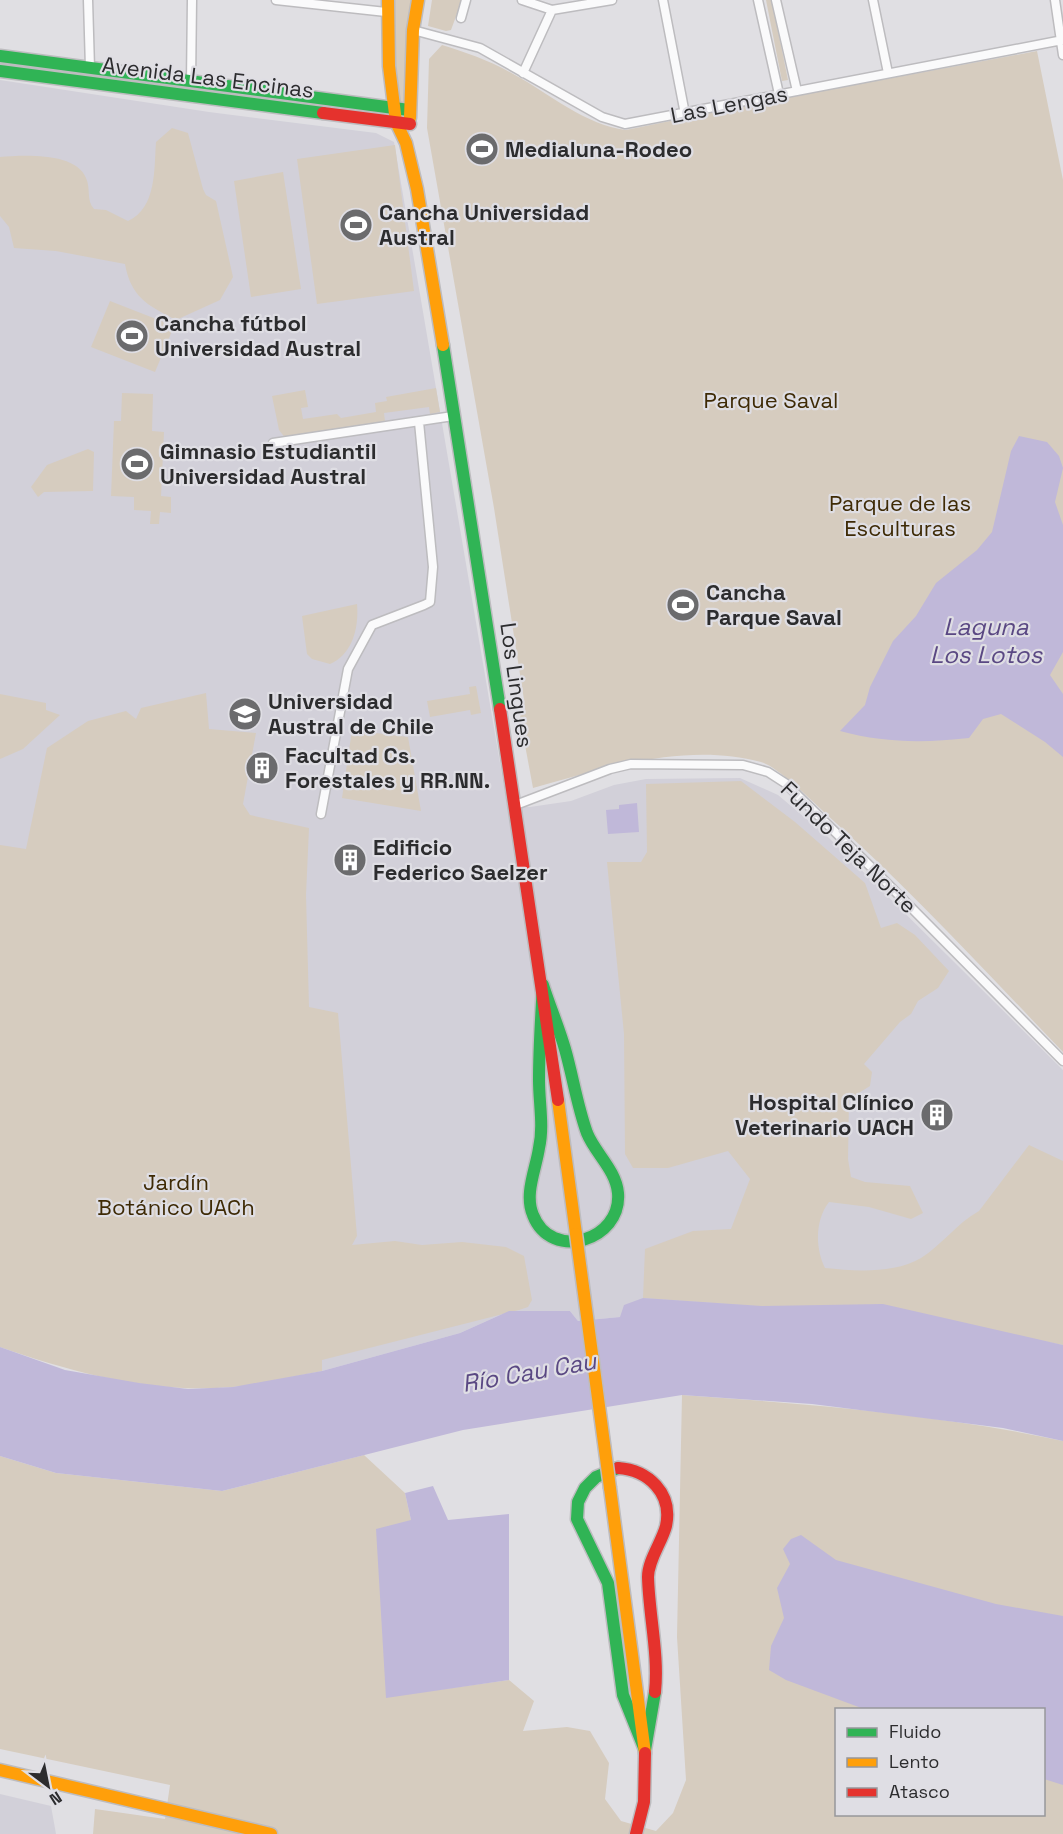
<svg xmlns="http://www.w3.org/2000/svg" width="1063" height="1834" viewBox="0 0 1063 1834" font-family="'Space Grotesk',sans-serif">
<rect width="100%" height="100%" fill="#e0dfe3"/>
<path fill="#d2d0d9" d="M0,80L209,112L376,133L394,142L507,804L530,807L571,801L614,785L646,779L740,778L778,795L828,837L1063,1070V1345L990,1330L620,1317L578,1321L570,1311H509L460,1333L322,1371L233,1387L0,1347Z
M0,1794L51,1806L56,1834H0Z"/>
<path fill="#d6ccbf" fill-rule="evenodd" d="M393,0H413L406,106H401L394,73Z
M432,0H462L451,30L446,31L428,26Z
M766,0H772L788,80L782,81Z
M442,45C468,53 491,61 515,75C550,94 585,125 626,130L773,100L1037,51L1063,180V1052C985,971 909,888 825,813C811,800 778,767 761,762C686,742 605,768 533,788L520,718L524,700L494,508L427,128L429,59Z
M102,70L383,106L382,116L100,79Z
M172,128L188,133L203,189L206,195L216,201L233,277L220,300L176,320C147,305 131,297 125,264L56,251L14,248L9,227L0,216V157C23,155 76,152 86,178C91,189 86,200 94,209L106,210L128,221C157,208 154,168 156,142Z
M395,145L414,291L317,304L297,159Z
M283,172L301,289L251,297L234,181Z
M110,301L174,326L155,372L91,347Z
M436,388L440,412L430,414L429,407L384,413L385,421L286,439L279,430L272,396L305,390L308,407L301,408L303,419L337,414L341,418L376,412L375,403L387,401L386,397Z
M122,393L153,394L152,431L164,432L161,496L171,497V513L160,512L159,524H150L151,511L134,510V497L111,496L114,421H121Z
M88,449L94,452L93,491L44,492L38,497L31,487L47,465Z
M357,604C359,627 353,654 330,664L312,659L307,654L302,616Z
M476,686L481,713L471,715L470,710L430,717L427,701L470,694L469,687Z
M206,693L209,729L256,733L243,804L250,815L309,828L306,895L309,1007L338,1013L357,1236L352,1245L395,1241L422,1245L462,1242L506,1247L524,1256L532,1300L528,1307L519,1310L322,1360V1371C292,1376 262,1385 232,1387C153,1394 74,1373 0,1347V845L26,849L47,748L88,721L126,711L136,719L141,708Z
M0,694L46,703V710L60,715L23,749L0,759Z
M352,730L408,737L421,811L342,798Z
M741,781L795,822L865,883L881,928L897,923L915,935L949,971L938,988L918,1001L911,1014L900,1022L864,1064L872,1072L870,1086L849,1099L848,1159L851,1177L865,1182L910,1186L923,1213L911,1219L869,1207L829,1202C815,1220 815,1248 825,1268C854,1271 894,1274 921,1258C942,1245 957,1223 979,1211L1029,1145L1063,1161V1345C925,1316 783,1308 643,1298L645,1249L693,1231L731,1229L750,1179L728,1151L668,1168H633L625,1154L624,1034L607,862H641L647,852L646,784Z
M682,1395C809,1404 938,1414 1063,1441V1834H93L95,1809L165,1819L170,1785L0,1749V1456L56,1473L222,1491L364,1455L405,1493L411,1520L386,1697L509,1680L534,1701L523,1731L567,1727L590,1731L609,1763L605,1799L621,1821L656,1831L673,1813L686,1780L677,1637ZM836,1710H1044V1814H836Z"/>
<path fill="#c0b8d9" d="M1019,436L1047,442L1059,456L1063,468L1055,502L1063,525V652L1050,675L1063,694V757L1045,742L1001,714L983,719L969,738C924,743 884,743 840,731L865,705L870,687L893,641L916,616L936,583L977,550L992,532L1011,451Z
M637,803L639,832L608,834L606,810L619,809V805Z
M643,1298L762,1306L883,1304L1063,1345V1441L1003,1428L812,1404L682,1395L463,1430L222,1491L56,1473L0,1456V1347L65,1370L139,1383L188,1389L233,1387L322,1371L460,1333L509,1311H570L578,1321L620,1317L624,1305Z
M433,1486L448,1520L509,1514V1680L386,1698L376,1529L411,1520L405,1493Z
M801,1535L836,1560L996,1604L1063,1616V1785L1044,1779V1710L864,1709L786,1680L769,1670L771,1646L784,1618L777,1588L790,1564L783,1549L791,1539Z"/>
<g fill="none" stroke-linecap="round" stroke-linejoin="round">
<defs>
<path id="street" d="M88,0L90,68
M276,0L386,12
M522,0L552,10L612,0
M663,0L685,114
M758,0L779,94
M776,0L797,91
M873,0L888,73
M1055,0L1063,55
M461,18L466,0
M413,30L480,48L602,117L625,124L1063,40
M523,73L552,10
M191,82L192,0
M273,443L453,416
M513,806L610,769L631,764L743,765L768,772L785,783L872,868L1063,1061
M321,814L348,669L372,625L424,605L430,602L433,567L419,422"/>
<path id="fast" d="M0,56L409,110
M0,71L323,113
M443,345L500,709
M543,985C550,1007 559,1028 565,1049C573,1077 577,1105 587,1133C595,1153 616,1170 618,1193C622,1241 551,1262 533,1215C524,1194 536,1169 539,1148C544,1126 539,1103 539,1080C539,1049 541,1017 543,985Z
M618,1468L596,1477L585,1488L578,1502L577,1519L608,1583L623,1695L645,1750L655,1692"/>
<path id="slow" d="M388,0L389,66L396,122L406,143L417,189L443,345
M410,118L413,30L418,0
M558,1100L576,1234
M610,1488L645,1753
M0,1770L271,1834"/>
<path id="jam" d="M323,113L410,124
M500,709L558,1100
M618,1468C648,1470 673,1493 666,1526C662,1542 648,1560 648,1577C649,1615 659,1655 655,1692
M636,1834L644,1802L645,1753"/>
</defs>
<use href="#street" stroke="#bdbcbf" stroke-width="11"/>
<use href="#fast" stroke="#bdbcbf" stroke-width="15"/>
<use href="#slow" stroke="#bdbcbf" stroke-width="15"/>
<use href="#jam" stroke="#bdbcbf" stroke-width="15"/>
<use href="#street" stroke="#fafafb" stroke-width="8"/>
<use href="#fast" stroke="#30b455" stroke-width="12"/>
<use href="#slow" stroke="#ff9f0a" stroke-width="12"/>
<use href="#jam" stroke="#e5322d" stroke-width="12"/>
<defs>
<path id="slow-bridge" d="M576,1234L610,1488"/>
</defs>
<use href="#slow-bridge" stroke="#bdbcbf" stroke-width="15" stroke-linecap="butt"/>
<use href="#slow-bridge" stroke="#ff9f0a" stroke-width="12"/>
</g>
<defs>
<symbol id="stadium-disc" viewBox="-11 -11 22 22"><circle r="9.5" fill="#6b6b6d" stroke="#dfdee4"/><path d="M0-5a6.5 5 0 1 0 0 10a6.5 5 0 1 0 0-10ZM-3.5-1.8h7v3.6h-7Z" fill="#fff"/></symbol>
<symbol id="university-disc" viewBox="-11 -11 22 22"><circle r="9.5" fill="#6b6b6d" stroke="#dfdee4"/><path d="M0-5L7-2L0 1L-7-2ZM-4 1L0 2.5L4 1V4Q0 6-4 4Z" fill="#fff"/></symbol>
<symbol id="building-disc" viewBox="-11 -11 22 22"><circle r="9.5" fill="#6b6b6d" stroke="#dfdee4"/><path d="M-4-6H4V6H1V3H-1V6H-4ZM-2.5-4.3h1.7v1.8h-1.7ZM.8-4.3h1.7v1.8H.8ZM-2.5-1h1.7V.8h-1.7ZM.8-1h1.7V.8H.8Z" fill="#fff"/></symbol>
</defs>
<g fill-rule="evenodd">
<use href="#stadium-disc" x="463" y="130" width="38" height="38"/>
<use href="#stadium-disc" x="337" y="206" width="38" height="38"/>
<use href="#stadium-disc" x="113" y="317" width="38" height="38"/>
<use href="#stadium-disc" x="118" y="445" width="38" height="38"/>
<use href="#stadium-disc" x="664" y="586" width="38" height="38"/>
<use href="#university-disc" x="226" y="695" width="38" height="38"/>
<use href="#building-disc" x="243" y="749" width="38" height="38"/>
<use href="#building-disc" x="331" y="841" width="38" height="38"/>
<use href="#building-disc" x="918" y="1096" width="38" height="38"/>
</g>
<g text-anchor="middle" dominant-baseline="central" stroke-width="4.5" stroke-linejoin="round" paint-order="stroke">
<g font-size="22" fill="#2c2c2e" stroke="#dfdee4">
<text transform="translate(208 77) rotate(7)">Avenida Las Encinas</text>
<text transform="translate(729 104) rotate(-11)">Las Lengas</text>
<text transform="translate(517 685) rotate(82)">Los Lingues</text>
<text transform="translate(849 847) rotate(44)">Fundo Teja Norte</text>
</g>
<g font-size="22" font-weight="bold" fill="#2c2c2e" stroke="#dfdee4" text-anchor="start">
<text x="505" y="149">Medialuna-Rodeo</text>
<text x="379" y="212">Cancha Universidad<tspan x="379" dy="25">Austral</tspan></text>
<text x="155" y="323">Cancha fútbol<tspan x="155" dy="25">Universidad Austral</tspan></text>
<text x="160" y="451">Gimnasio Estudiantil<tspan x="160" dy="25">Universidad Austral</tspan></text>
<text x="706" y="592">Cancha<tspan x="706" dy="25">Parque Saval</tspan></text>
<text x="268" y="701">Universidad<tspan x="268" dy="25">Austral de Chile</tspan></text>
<text x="285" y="755">Facultad Cs.<tspan x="285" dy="25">Forestales y RR.NN.</tspan></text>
<text x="373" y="847">Edificio<tspan x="373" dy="25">Federico Saelzer</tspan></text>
<text x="914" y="1102" text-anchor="end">Hospital Clínico<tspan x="914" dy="25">Veterinario UACH</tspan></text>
</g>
<g font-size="22" fill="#3e2a05" stroke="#dfdee4">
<text x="771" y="400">Parque Saval</text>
<text x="900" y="503">Parque de las<tspan x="900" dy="25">Esculturas</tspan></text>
<text x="176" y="1182">Jardín<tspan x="176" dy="25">Botánico UACh</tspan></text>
</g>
<g font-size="24" font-style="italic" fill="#5a4883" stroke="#dfdee4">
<text x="986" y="626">Laguna<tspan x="986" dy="28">Los Lotos</tspan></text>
<text transform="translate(529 1372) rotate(-10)">Río Cau Cau</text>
</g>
</g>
<rect x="835" y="1708" width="210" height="108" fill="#dfdee4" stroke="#97979b" stroke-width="1.5"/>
<rect x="847" y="1728" width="30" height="9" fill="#30b455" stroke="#97979b" stroke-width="1.5"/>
<text x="889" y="1738" font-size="18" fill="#2c2c2e">Fluido</text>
<rect x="847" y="1758" width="30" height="9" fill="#ff9f0a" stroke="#97979b" stroke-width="1.5"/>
<text x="889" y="1768" font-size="18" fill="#2c2c2e">Lento</text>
<rect x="847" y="1788" width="30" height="9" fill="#e5322d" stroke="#97979b" stroke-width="1.5"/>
<text x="889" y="1798" font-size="18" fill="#2c2c2e">Atasco</text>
<g transform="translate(48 1786) rotate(148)" stroke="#dfdee4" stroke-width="4.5" paint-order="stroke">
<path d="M0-4.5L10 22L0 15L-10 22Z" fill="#2c2c2e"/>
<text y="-9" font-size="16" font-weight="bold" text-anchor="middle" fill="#2c2c2e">N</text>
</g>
</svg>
